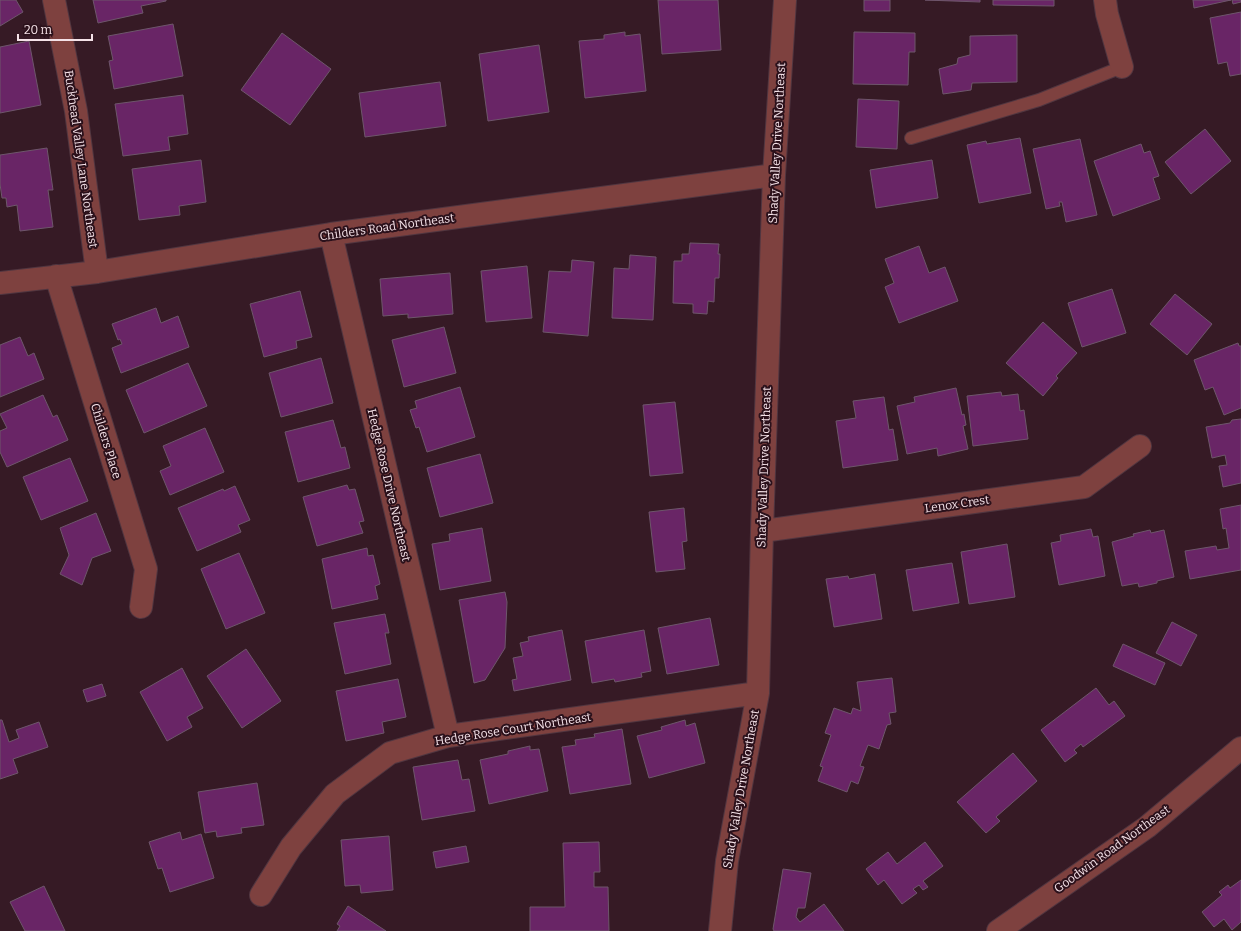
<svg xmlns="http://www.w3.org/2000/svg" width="1241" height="931" viewBox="0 0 1241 931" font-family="Bitter,serif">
<rect width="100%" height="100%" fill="#361a25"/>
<path fill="#692566" stroke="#6e566b" d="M0,0H16L23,12L0,26Z
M93,0H166V1L141,6L143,13L98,23Z
M658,0H718L721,50L662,54Z
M864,0H890V11H864Z
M925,0H980V2Z
M993,0H1054V6L993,5Z
M1193,0H1231L1194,8Z
M1232,0H1241V2L1233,4Z
M1241,12V74L1230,76L1227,62L1218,64L1210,18Z
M173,24L183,76L114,89L109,61L113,60L108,36Z
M625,32V36L640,34L646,91L585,98L579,41L604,39V35Z
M854,32L915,33V52H909L908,85L853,84Z
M282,33L331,69L290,125L241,90Z
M1017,35V82L972,83L971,90L943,94L939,69L957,64L958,58L970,55V36Z
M29,41L41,105L0,113V47Z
M539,45L549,112L488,121L479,54Z
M440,82L446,126L365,137L359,93Z
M183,95L188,134L168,137L170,150L123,156L115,104Z
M858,99L899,101L897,149L856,147Z
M1205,129L1231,161L1191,194L1165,162Z
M1020,138L1031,193L979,203L967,145L986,141L987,144Z
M1080,139L1097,215L1066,222L1062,202H1059L1060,206L1046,209L1033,149Z
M1141,144L1144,153L1150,151L1159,176L1153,178L1160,199L1113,216L1094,161Z
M47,148L53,190H48L53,227L20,231L17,205L7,207L6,198H2L0,184V155Z
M201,160L206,202L179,206L180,215L139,220L132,169Z
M932,160L938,198L876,208L870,170Z
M690,243L719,244L718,254H720L719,278H715L714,302L708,301L707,314L693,313V304L673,303L674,261H682V254H689Z
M919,246L929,273L945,267L958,301L899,323L885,287L894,283L885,259Z
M630,255L656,257L653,320L612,318L614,268L629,269Z
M572,260L594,262L588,336L543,332L549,271L571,272Z
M527,266L532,318L486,322L481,271Z
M450,273L453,314L408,318V314L383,316L380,279Z
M1112,289L1126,333L1082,347L1068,303Z
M300,291L312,337L296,341L297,348L264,357L250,304Z
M1175,294L1212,324L1187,355L1150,324Z
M156,308L161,323L178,316L189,347L121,373L112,348L122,344L120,339L118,340L112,324Z
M1043,322L1077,353L1056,376L1058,378L1043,396L1006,363Z
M444,327L456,373L404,387L392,340Z
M20,337L28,356L34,353L44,379L0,397V345Z
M1238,343L1239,346H1241V408L1224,415L1213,387L1205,390L1194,360Z
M321,358L333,403L281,417L269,373Z
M188,363L207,406L144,433L126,390Z
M460,387L475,437L427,452L419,427L416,428L410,410L417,408L415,401Z
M956,388L962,415L964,414L966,425L963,426L968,449L938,456L937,448L907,454L897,406L915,402L914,397Z
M1001,392L1002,396L1018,394L1020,411L1024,410L1028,439L973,446L967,396Z
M43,395L53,417L57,415L68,440L7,467L0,452V431L7,428L0,414Z
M884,397L889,430L893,429L898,460L843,468L836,421L856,418L853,401Z
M675,402L683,473L650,476L643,405Z
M1241,419V483L1223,487L1219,466L1227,465L1225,455L1212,458L1206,427L1230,423L1232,420Z
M333,420L341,448L345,447L350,468L298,482L285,432Z
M205,428L224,472L170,495L160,471L171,466L163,446Z
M480,454L493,503L440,517L427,468Z
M70,458L88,501L41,520L23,477Z
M347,485L349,490L355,489L364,521L359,522L363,533L317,546L303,497Z
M235,486L250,520L238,525L241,532L197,551L178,508L223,489L224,491Z
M1241,505V570L1190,579L1185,551L1216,546L1217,550L1229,548L1226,528L1223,529L1220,509Z
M684,508L687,541L682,542L685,569L656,572L649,512Z
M96,513L111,551L92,558L82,585L60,574L69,555L60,528Z
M482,528L491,581L440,590L432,544L450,541L449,534Z
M1091,529L1093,537L1098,536L1105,576L1059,585L1051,543L1061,541L1060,535Z
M1150,530L1151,533L1164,530L1174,577L1157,581V583L1139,587L1138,583L1122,586L1112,542L1134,536L1133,534Z
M1007,544L1015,597L969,604L961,552Z
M367,548L368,556L373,555L380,584L375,586L378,599L332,609L322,559Z
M239,553L265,613L226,629L201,569Z
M952,563L959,603L913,611L906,570Z
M875,574L882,619L834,627L826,579L848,576L849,579Z
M505,592L507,602L505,648L485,680L474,683L459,600Z
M385,614L389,633H385L391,664L345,674L334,623Z
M710,618L719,665L667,674L658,628Z
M1172,622L1197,635L1181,666L1156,653Z
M562,630L571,680L514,691L512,680L517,679L513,658L523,656L520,643L529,641L528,637Z
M644,630L651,671L641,673L642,677L615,682L614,679L592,683L585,641Z
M1123,644L1165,663L1155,685L1113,666Z
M246,649L281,701L242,728L207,676Z
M182,668L203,708L187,717L192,727L167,741L140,692Z
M892,678L896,712L889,713L891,724L887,725L879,749L868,745L860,766L864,767L858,784L851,781L847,792L818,781L823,767L820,766L831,735L825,733L834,708L851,714L853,708L861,711L857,682Z
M398,679L406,717L382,722L384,733L346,741L336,691Z
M102,684L106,696L87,702L83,690Z
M1096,688L1109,705L1114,701L1125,716L1083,747L1081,744L1074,750L1077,753L1065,762L1041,730Z
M0,720H2L9,742L19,738L16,730L39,722L48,747L13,759L18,773L0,779Z
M685,720L686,726L695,723L705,763L649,778L637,736L662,730L661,727Z
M622,729L631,784L570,794L562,747L576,745L575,740L595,737L594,734Z
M530,746V750L539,749L548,791L489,804L480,760L508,754V751Z
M1013,753L1037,781L996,817L1000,821L986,833L957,802Z
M458,760L462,780L469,779L475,811L422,820L413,767Z
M257,783L264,825L241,828L242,833L217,837L216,831L205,833L198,792Z
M180,832L182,840L201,834L214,878L170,892L162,868L158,869L149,842Z
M389,836L393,890L361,893L360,885L345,886L341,840Z
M599,842L600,872H594V887H608L609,931H530V907H565L563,843Z
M925,842L943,866L923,881L928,887L923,890L919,885L913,889L917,893L902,904L884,880L878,885L866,869L888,852L897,864Z
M466,846L469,862L436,868L433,852Z
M783,869L811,873L805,908H798L796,917L800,922L824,904L844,931H774L773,929Z
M1241,880V922L1232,930L1224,919L1214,927L1202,912L1222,895L1219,892L1228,885L1230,888Z
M44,886L65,931H25L10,902Z
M348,906L386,931H337L340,926L337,924Z"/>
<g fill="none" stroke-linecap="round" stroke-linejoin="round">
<defs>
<path id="lane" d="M911,138L1039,100L1122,67"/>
<path id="street" d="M54,0L76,111L97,272
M1105,0L1107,14L1122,67
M331,234L448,736
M56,276L146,569L141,607
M0,283L97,272L331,234L774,175
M762,531L1084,487L1140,446
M261,895L291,847L335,794L390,753L448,736L758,693
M720,931L727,861L758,693L762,531L774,175L785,0
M998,931L1147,827L1241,748"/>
</defs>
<use href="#lane" stroke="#513640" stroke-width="14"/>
<use href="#street" stroke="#513640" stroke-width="24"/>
<use href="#lane" stroke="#7e413f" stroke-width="12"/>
<use href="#street" stroke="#7e413f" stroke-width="22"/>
</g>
<g text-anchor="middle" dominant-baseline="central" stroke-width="4" stroke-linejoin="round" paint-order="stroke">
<g font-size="12" fill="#f5e2e8" stroke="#2b111b">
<text transform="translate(777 143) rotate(-87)">Shady Valley Drive Northeast</text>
<text transform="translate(81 159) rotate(82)">Buckhead Valley Lane Northeast</text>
<text transform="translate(387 227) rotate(-8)">Childers Road Northeast</text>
<text transform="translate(106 441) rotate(73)">Childers Place</text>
<text transform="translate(764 467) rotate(-88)">Shady Valley Drive Northeast</text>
<text transform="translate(389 485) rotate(77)">Hedge Rose Drive Northeast</text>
<text transform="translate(957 504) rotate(-8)">Lenox Crest</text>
<text transform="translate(513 729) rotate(-9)">Hedge Rose Court Northeast</text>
<text transform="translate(741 789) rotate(-80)">Shady Valley Drive Northeast</text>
<text transform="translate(1112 849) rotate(-36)">Goodwin Road Northeast</text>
</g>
</g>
<path d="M18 34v6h74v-6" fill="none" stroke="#f5e2e8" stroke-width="2"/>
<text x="24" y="34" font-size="12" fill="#f5e2e8" stroke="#2b111b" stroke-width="3" paint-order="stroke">20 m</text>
</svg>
